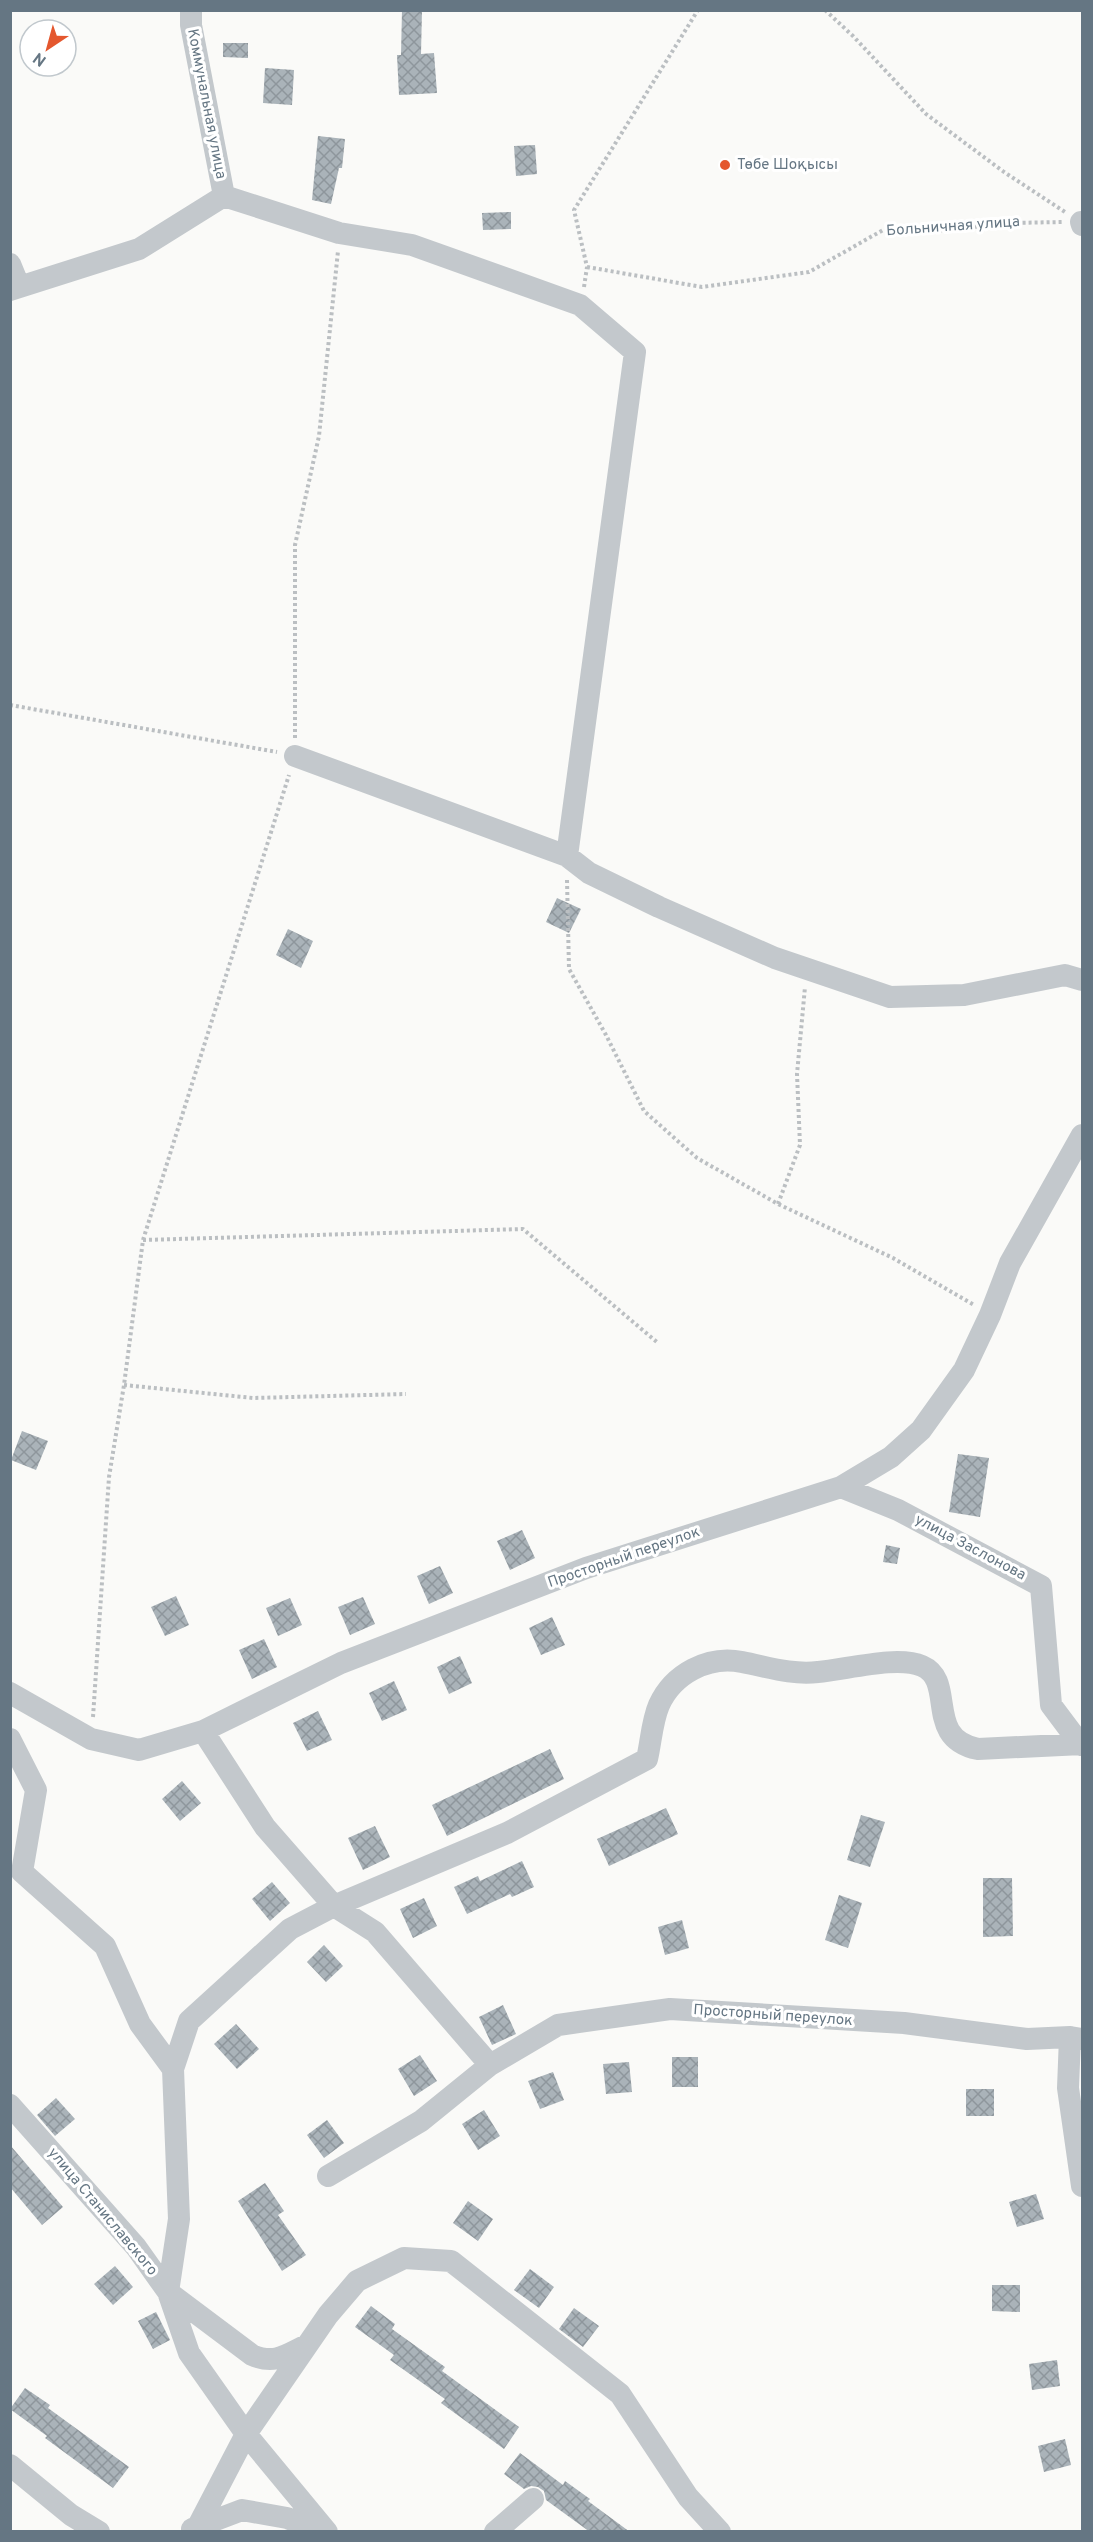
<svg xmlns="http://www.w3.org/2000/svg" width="1093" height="2542" viewBox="0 0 1093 2542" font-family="Overpass,sans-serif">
<defs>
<pattern id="building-cross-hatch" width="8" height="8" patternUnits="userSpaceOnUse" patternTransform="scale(1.5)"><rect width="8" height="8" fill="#aab3b9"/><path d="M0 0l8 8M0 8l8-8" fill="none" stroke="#8e969c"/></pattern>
</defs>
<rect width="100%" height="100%" fill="#fafaf8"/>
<path fill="url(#building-cross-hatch)" d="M402,10H422L421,54L434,53L437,93L399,95L397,55H401Z
M223,43H248V58L223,57Z
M265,68L294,70L292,105L263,103Z
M318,136L345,139L342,168H339L331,204L312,200Z
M535,145L537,174L516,176L514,146Z
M511,212V229L483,230L482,213Z
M557,898L581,909L569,933L546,922Z
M288,929L313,941L301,968L276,955Z
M22,1431L48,1441L36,1470L11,1460Z
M958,1454L989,1458L980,1517L949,1512Z
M522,1530L535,1558L510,1570L497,1541Z
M886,1545L900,1548L897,1564L883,1562Z
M440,1566L453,1593L429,1604L417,1576Z
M176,1596L189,1625L165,1636L151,1607Z
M363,1597L375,1624L350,1635L338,1607Z
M290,1598L302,1625L278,1636L266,1608Z
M552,1617L565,1645L541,1655L529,1628Z
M264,1639L277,1667L252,1679L239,1650Z
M460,1656L472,1683L449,1694L437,1667Z
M394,1681L407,1710L382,1721L369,1693Z
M318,1711L332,1740L307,1751L293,1723Z
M550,1749L564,1779L447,1836L432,1805Z
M182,1781L201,1803L180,1821L162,1799Z
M666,1808L678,1834L609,1866L597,1839Z
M861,1815L885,1822L870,1867L847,1860Z
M375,1826L390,1857L363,1870L348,1838Z
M522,1861L534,1887L512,1897L510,1894L467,1914L454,1887L478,1876L480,1881Z
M983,1878H1012L1013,1936L983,1937Z
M272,1882L290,1903L270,1921L252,1899Z
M839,1895L862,1903L848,1948L825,1940Z
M424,1898L437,1926L413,1938L400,1909Z
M682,1920L689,1948L665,1955L658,1927Z
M324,1945L343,1966L326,1982L307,1962Z
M503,2005L516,2034L492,2045L479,2017Z
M236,2024L259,2049L237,2069L214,2044Z
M420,2055L437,2081L414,2096L398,2069Z
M672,2057H698V2087H672Z
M629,2062L632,2092L606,2094L603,2064Z
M553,2072L564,2100L540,2109L528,2081Z
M966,2089H994V2116H966Z
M56,2098L75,2119L55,2136L37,2115Z
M484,2110L500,2136L478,2150L462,2124Z
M327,2120L344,2143L324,2158L307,2135Z
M10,2145L63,2207L42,2225L10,2187Z
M265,2183L284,2211L278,2215L306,2255L282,2271L238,2201Z
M1036,2194L1044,2219L1017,2227L1009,2202Z
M468,2201L493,2219L478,2241L453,2223Z
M115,2266L133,2287L113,2305L94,2284Z
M530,2269L554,2287L539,2308L514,2290Z
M992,2285H1020V2312L992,2311Z
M371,2306L395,2324L392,2329L445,2367L442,2371L519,2427L504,2449L441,2403L445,2399L390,2360L394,2355L355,2327Z
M574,2308L599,2326L583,2347L559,2329Z
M156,2312L170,2340L153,2349L138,2321Z
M1057,2360L1060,2386L1032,2390L1029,2364Z
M25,2388L50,2405L48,2408L129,2467L113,2488L45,2438L47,2436L10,2409Z
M1065,2439L1071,2465L1044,2472L1038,2446Z
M520,2453L563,2485L565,2481L590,2499L588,2501L630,2532H590L546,2500L544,2491L538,2487L531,2486L524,2489L504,2474Z"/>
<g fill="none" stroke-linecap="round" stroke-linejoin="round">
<path stroke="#bbbfc2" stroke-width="4" stroke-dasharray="3 3" stroke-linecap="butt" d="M825,10L853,36L926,114L1004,172L1065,212
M587,267L702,287L809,272L883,230L927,232L1009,223L1064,222
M584,287L587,267L574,210L698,10
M10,705L277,752
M295,738V545L319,436L338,251
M567,880L569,969L606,1035L644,1111L697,1158L778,1204L893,1258L974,1305
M778,1204L800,1145L797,1074L805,987
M143,1240L523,1229L658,1343
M124,1385L253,1398L406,1394
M93,1717L109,1477L124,1385L143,1240L289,775"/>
<path stroke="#c3c8cc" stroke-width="22" d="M191,10V25L224,196
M224,196L339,233L412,245L580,305L635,352L567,856
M1082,222H1081L1082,225
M10,264L19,286
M10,290L139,249L224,196
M295,756L567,856L589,873L659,907L775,958L890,997L964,995L1065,975L1082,980
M841,1487L898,1510L1041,1586L1051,1705L1081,1745
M10,1693L91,1739L139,1750L203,1731L341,1663L586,1568L841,1487L891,1457L921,1430L964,1370L990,1315L1010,1263L1082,1135
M203,1731L265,1827L334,1906L375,1932L490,2065
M10,1739L36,1790L22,1872L105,1946L140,2024L173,2069L179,2219L168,2292L252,2355C275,2365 286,2355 307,2345
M1070,2037L1068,2088L1082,2186
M173,2069L189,2021L290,1929L334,1906L507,1833L647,1759C651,1742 652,1721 659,1705C673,1674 708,1655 742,1662C768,1667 791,1675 818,1672C845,1670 897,1655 922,1666C957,1681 923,1738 978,1749L1082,1744
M10,2105L136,2247L168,2292L189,2353L246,2434L327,2532
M328,2176L421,2121L490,2065L558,2025L670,2009L904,2023L1027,2039L1070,2037L1082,2039
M10,2465L71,2515L99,2532
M198,2526L246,2434L328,2315L357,2281L404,2258L451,2261L620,2394L688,2497L720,2532
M192,2529L242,2510L287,2518L323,2532
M495,2532L533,2499"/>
</g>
<circle fill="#e4572e" stroke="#fff" stroke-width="2" cx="725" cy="165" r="6"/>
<g text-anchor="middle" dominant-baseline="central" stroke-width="6" stroke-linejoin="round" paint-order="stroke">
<g font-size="15" fill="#657683" stroke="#fff">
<text transform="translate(206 104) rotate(79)">Коммунальная улица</text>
<text transform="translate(953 227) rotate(-4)">Больничная улица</text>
<text transform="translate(970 1548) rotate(28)">улица Заслонова</text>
<text transform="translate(624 1558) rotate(-19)">Просторный переулок</text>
<text transform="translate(773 2016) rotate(4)">Просторный переулок</text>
<text transform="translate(102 2212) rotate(50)">улица Станиславского</text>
</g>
<g font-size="15" fill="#657683" stroke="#fff" text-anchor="start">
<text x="737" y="165">Төбе Шоқысы</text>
</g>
</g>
<rect width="1093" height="2542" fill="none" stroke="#657683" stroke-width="24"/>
<g transform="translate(48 48) rotate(216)"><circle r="28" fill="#ffffff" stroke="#c1c8cd" stroke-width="1.5"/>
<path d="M0-4.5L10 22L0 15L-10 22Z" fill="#e4572e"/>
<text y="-9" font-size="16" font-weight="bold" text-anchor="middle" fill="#657683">N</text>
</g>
</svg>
